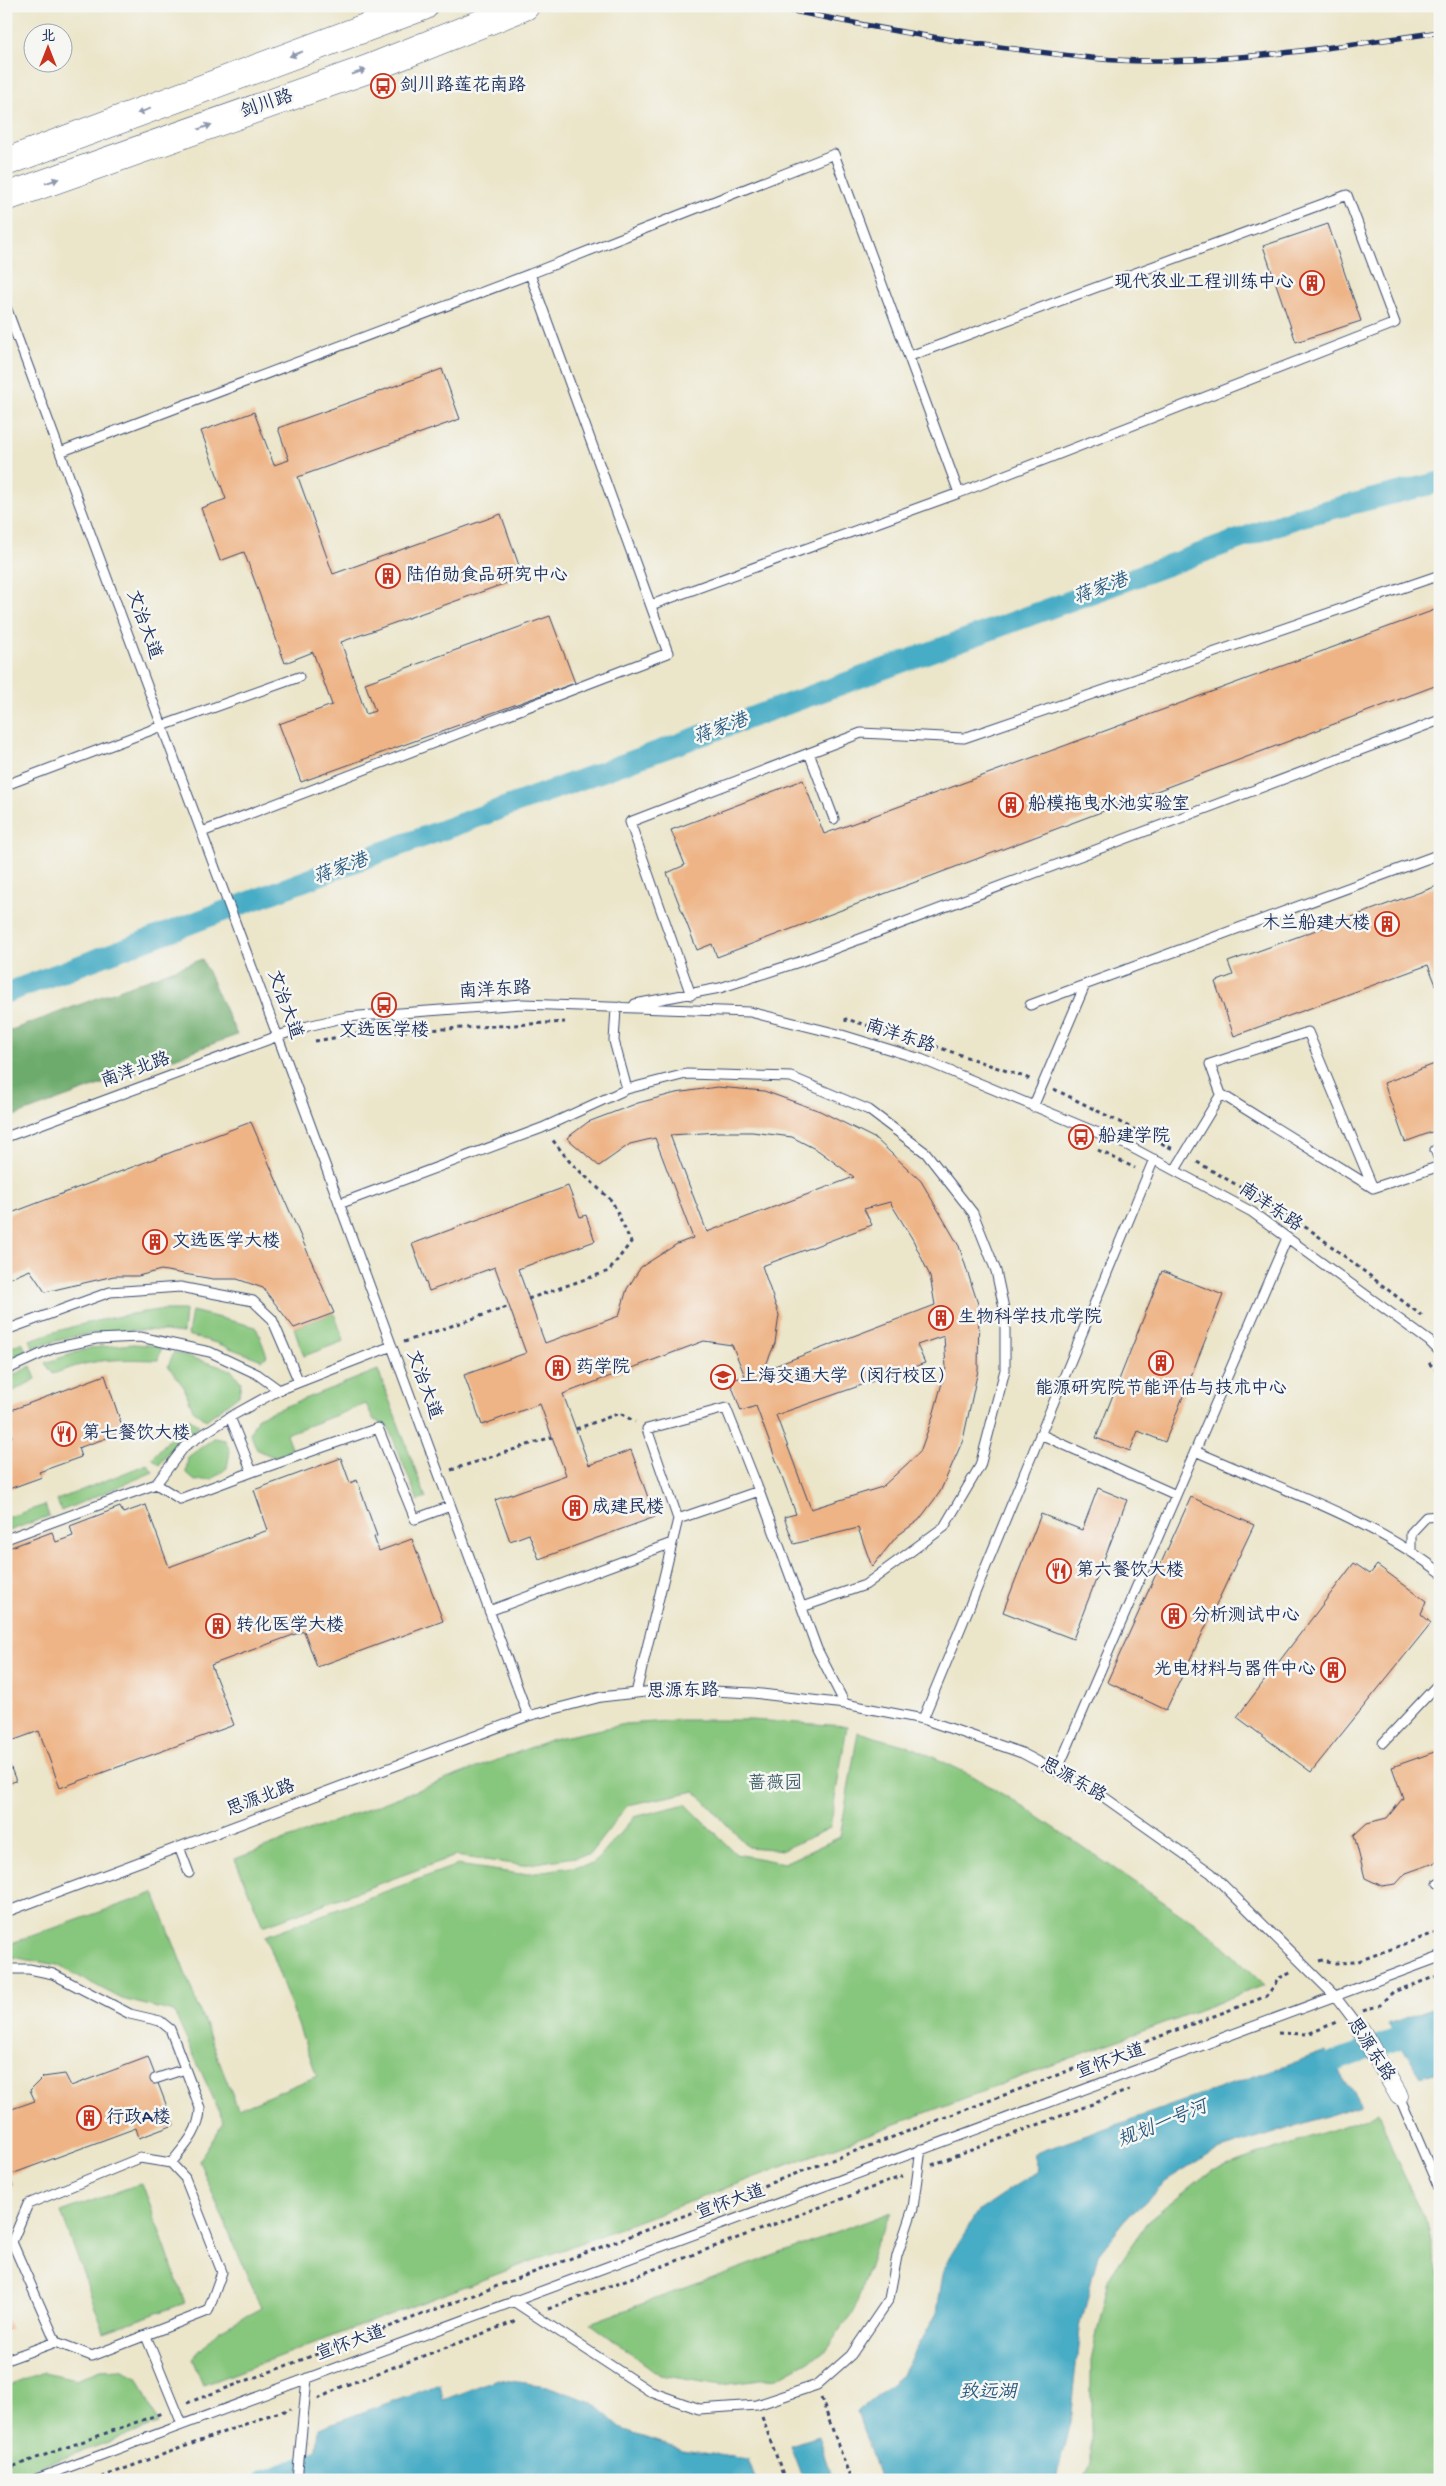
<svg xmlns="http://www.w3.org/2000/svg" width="1446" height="2486" viewBox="0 0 1446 2486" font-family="'Gochi Hand','LXGW WenKai TC',sans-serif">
<rect width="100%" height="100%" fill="#f6f6f2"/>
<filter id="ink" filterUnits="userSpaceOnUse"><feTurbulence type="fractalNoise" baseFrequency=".02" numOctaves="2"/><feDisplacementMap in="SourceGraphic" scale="10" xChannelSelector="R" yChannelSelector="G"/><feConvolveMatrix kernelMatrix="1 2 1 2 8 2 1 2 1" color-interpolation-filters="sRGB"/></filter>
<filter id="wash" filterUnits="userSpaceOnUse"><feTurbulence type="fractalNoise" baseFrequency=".0096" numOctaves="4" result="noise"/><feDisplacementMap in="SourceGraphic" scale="20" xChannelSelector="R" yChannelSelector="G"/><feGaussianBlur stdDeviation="1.12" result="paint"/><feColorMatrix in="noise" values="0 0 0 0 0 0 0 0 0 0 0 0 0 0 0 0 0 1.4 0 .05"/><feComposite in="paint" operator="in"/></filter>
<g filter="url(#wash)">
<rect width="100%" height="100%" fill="#ebe5c9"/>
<path fill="#87c67d" stroke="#517a6e" d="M158,1310H185L183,1333C129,1326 85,1331 33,1348L30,1340C72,1325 114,1316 158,1310Z
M192,1311L256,1327L267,1356L262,1360L216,1343L188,1335Z
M334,1313L344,1341L304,1356L294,1328Z
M22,1342L26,1351L6,1361V1350Z
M133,1344L162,1346L158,1360C113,1359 95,1358 53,1374L45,1363L90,1348Z
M174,1352L231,1370L241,1382L239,1395L206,1420L193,1410L184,1387L168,1366Z
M31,1366L36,1379L6,1395V1379Z
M378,1370L426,1498L418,1501L388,1426L374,1420L366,1404L286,1434L292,1450L274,1457L257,1450L250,1433L258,1417Z
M189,1418L199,1425L176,1444L159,1465L152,1458Z
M214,1438L225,1440L230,1451L227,1468L212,1479L195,1481L186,1473L188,1457Z
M147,1464L153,1472L61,1511L57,1500Z
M45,1505L49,1516L6,1532V1518Z
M681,1720H751L847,1726L830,1828L783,1850L748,1847L695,1791L628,1805L589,1855L522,1865L455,1856L263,1926L235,1859L553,1739L626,1724Z
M858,1732L914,1748L973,1776L1025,1808L1215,1937L1265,1985L203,2385L192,2359L218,2331L261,2308L199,2161L224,2122L174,2012L122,1999L57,1965L6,1956V1945L154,1893L238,2109L317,2076L265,1936L457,1865L521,1874L593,1864L634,1817L686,1804L736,1854L784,1863L840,1837Z
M1378,2112L1394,2154L1427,2224L1440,2283V2480H1083L1091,2464V2360L1109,2278L1147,2222L1212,2170L1364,2119Z
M142,2183L185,2303L104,2332L61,2212Z
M892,2212L876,2244L854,2312L823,2353L777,2378L721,2385L660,2375L590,2323Z
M120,2369L137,2377L158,2424L6,2479V2387L44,2372L76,2379L101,2370Z"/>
<path fill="#6dab6c" stroke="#446d65" d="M202,959L237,1035L6,1119V1032Z"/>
<path fill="#46acc5" stroke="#306e92" d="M1440,2005V2071L1421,2077L1388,2024Z
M1326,2051L1361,2105L1212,2153L1170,2179L1126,2219L1098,2254L1080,2328L1070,2422L1056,2480H880L857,2412L902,2375L937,2313L944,2266L979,2210L1038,2170L1033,2154Z
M497,2379L547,2386L592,2402L625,2431L682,2450L748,2459L756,2480H403L389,2477L365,2480H314L319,2428L440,2384L443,2400Z
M818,2436L833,2480H803L790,2445Z"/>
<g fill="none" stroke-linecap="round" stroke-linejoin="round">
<path stroke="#46acc5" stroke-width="21" d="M6,993L363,859L1300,517L1440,482
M1306,2072L1440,2023
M264,2480L344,2451"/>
</g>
<g id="blocks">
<path fill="#eeb486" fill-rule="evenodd" d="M1328,224L1361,321L1296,342L1263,246Z
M442,369L460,419L298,477L333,574L501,514L523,577L341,642L366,714L375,711L365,683L550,616L575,683L301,782L279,724L332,705L313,652L285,663L244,552L220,561L201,508L226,499L201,431L254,412L274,465L289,460L278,428Z
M1440,608V684L717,957L712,944L697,950L667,873L685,865L671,830L803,780L824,834Z
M1440,885V995L1428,965L1234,1036L1215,982L1233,975L1228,962Z
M1440,1062V1129L1405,1142L1384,1083Z
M717,1087L764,1091L820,1111L876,1139L921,1181L959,1246L979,1307L978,1370L963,1440L940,1492L919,1520L897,1536L872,1567L858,1528L794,1544L784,1517L796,1514L756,1406L741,1411L730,1381L745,1376L732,1345L704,1341L563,1394L589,1465L631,1450L655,1517L539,1559L529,1534L510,1541L495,1500L566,1475L540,1404L482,1425L464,1375L526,1353L495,1267L429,1291L412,1244L568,1186L580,1217L586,1215L595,1241L518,1269L545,1343L619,1316L627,1289L641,1267L677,1244L693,1238L655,1138L630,1144L599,1166L567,1138L588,1122L638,1103L676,1093ZM719,1132H752L792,1137L819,1151L854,1177L707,1232L670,1135ZM890,1202L913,1240L930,1276L935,1305L764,1370L775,1343L779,1315L762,1266L872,1225L864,1209ZM944,1336L946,1368L933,1416L920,1452L882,1487L811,1509L776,1415L925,1363L917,1345Z
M251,1122L334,1313L294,1328L263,1288L237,1279H213L161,1270L138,1276H114L45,1292L30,1270L6,1280V1215Z
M1162,1271L1223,1295L1165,1442L1138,1431L1130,1451L1096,1438Z
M105,1375L124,1432L78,1448L81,1457L39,1472L42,1477L6,1490V1440L12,1437L6,1421V1412Z
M341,1458L350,1483L357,1480L377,1536L374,1537L379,1551L412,1539L443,1621L317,1667L304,1631L211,1665L234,1725L60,1788L39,1731L6,1743V1549L52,1532L56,1542L73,1536L70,1526L120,1507L123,1513L146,1505L169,1567L268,1530L254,1490Z
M1098,1488L1127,1500L1073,1639L1003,1612L1041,1514L1082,1530Z
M1191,1497L1254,1525L1166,1710L1107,1682Z
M1354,1563L1370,1574L1377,1565L1426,1601L1421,1614L1431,1623L1311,1772L1237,1717Z
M1440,1750V1861L1406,1873L1396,1884L1382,1886L1365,1878L1354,1835L1367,1823L1387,1818L1403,1798L1392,1767Z
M6,1755L16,1781L6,1784Z
M148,2057L174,2125L139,2138L136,2128L9,2175L13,2186L6,2189V2111L35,2101L30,2090L43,2077L65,2074L71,2086Z
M6,2318L11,2329L6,2330Z"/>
</g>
</g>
<g filter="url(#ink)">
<use href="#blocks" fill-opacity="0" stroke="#3a4a6e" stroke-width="1"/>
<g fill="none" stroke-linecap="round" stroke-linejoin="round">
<defs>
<path id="lane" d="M530,274L834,154L959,493
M6,307L282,1048L528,1716
M60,452L530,274L668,653L202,832
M651,605L959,493L1395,323L1347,195L910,356
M809,753L834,819
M6,785L162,726L299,677
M691,995L630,822L861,733L964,738L1440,575
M635,1004L720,988L799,962L1440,720
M1030,1005L1440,854
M620,1007L616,1008L614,1041L627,1089
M1221,1094L1210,1064L1308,1032L1373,1188
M1033,1107L1085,985
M6,1137L278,1036L308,1026L346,1017L522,1004L750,1012L842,1035L921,1059L1127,1145L1252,1212L1429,1341L1440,1352
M1440,1148L1435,1150L1440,1162
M1175,1170L1221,1094L1373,1188L1440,1166
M339,1204L542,1128L627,1089L686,1074L791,1077L869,1110L926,1153L973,1213L996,1271L1005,1313V1370L980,1466L944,1527L865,1585L802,1607
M6,1330L110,1292L180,1287L253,1301L272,1319L299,1382
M6,1370L54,1348L96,1339L140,1337L210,1352L257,1374L279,1390
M1040,1434L1176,1495
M1195,1451C1274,1486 1371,1519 1440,1572
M252,1472L378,1428L415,1519L450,1506
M156,1484L180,1499L252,1472L230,1417
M678,1519L647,1429L726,1408L759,1491
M6,1539L156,1484L185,1446L230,1417L279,1390L392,1346
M1411,1552V1533L1426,1517L1440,1516
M489,1611L672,1543
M636,1693L678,1519L759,1491L817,1649L845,1704
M923,1719L1154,1159
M1383,1743L1440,1682
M1057,1771L1287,1238
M179,1847L189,1873
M1438,1883L1440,1882
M6,1912L528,1716L601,1697L671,1689L753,1693L845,1704L923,1719L1022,1753L1101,1795L1211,1873L1335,1996L1361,2030
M6,1969H29L53,1974L130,2014L160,2021L170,2029L200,2108C200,2131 185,2146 171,2163
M155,2079L185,2069
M1399,2096L1440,2191
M140,2158L171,2163L185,2178L222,2272L208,2311L92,2356L56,2342L12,2242L28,2204Z
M513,2301L651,2392L699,2409L757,2405L817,2385L851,2355L889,2299L897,2256L913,2208L921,2149
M146,2336L182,2424
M6,2360L56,2342
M34,2480L1440,1957
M297,2480L307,2378"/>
<path id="street" d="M1361,2030L1399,2096"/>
<path id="primary" d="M6,162L424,6
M6,197L368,69L525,6"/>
</defs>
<use href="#lane" stroke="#3a4a6e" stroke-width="11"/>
<use href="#street" stroke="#3a4a6e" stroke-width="19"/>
<use href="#primary" stroke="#3a4a6e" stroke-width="29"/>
<path stroke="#3a4a6e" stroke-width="3" stroke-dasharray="4 4" stroke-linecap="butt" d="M846,1022V1019L923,1042L1030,1079
M315,1041L358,1034L565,1022
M1054,1089L1173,1149
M1098,1150L1135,1168
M1197,1162L1256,1196
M1264,1201L1313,1232L1422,1316
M528,1299L609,1271L631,1242L612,1201L570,1162L551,1138
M404,1342L510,1306
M1429,1363L1440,1374
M576,1429L620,1413L635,1422
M451,1470L552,1437
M1319,1961L1323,1960L1336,1963L1356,1962L1440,1931
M1363,2011L1379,2005L1393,1992L1440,1975
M1278,2033L1308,2034L1339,2021
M932,2165L1129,2090
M548,2309L903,2176
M821,2398L851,2480
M318,2399L341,2387L516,2321
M187,2403L1267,1996L1279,1978L1293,1972
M762,2417L785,2480
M6,2469L162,2413
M94,2480L270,2415L291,2409"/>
<use href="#lane" stroke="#fff" stroke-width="9"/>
<use href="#street" stroke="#fff" stroke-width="18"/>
<use href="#primary" stroke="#fff" stroke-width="28"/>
<defs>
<path id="rail" d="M770,6C854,24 938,40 1023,50C1064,55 1105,61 1147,61C1245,61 1343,46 1440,32"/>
</defs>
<use href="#rail" stroke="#1b2f5e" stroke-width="5.5"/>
<use href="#rail" stroke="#f6f6f2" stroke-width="4" stroke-dasharray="11" stroke-linecap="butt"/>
</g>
<defs><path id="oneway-solid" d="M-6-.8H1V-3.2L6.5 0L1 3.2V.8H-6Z" transform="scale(1.25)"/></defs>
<g fill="#8d97ae">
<use href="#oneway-solid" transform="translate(296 54) rotate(160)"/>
<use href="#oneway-solid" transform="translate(359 72) rotate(-19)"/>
<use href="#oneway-solid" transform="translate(144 111) rotate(160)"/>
<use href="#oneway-solid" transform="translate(205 127) rotate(-19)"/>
<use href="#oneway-solid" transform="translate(52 181) rotate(-19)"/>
</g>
</g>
<defs>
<symbol id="bus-ring" viewBox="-11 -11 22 22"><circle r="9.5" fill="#f6f6f2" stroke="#c8321e" stroke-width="1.5"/><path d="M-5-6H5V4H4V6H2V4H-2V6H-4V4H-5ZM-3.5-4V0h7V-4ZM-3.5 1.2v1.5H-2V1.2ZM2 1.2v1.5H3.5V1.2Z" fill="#c8321e"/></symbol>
<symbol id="building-ring" viewBox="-11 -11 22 22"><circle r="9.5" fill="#f6f6f2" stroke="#c8321e" stroke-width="1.5"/><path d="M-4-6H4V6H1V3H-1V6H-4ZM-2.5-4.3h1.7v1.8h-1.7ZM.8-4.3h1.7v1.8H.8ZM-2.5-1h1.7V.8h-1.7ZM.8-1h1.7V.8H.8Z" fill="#c8321e"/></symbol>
<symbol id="university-ring" viewBox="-11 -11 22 22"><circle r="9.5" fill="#f6f6f2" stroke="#c8321e" stroke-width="1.5"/><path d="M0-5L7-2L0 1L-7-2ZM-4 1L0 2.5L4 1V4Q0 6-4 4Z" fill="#c8321e"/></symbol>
<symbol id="restaurant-ring" viewBox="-11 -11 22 22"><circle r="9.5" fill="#f6f6f2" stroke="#c8321e" stroke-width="1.5"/><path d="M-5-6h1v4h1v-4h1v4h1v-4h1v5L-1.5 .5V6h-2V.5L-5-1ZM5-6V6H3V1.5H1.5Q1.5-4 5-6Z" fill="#c8321e"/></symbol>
</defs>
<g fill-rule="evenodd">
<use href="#bus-ring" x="369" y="72" width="28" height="28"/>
<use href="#building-ring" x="1298" y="269" width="28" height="28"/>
<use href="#building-ring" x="374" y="562" width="28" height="28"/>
<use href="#building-ring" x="997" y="791" width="28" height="28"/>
<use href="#building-ring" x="1373" y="910" width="28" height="28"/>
<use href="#bus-ring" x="370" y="991" width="28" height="28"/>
<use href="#bus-ring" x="1067" y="1123" width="28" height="28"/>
<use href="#building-ring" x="141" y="1228" width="28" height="28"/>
<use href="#building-ring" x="927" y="1304" width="28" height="28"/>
<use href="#building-ring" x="1147" y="1349" width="28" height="28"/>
<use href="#building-ring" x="544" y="1354" width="28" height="28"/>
<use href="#university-ring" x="709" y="1363" width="28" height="28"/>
<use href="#restaurant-ring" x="50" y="1420" width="28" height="28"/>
<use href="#building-ring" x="561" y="1494" width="28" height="28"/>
<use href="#restaurant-ring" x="1045" y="1557" width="28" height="28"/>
<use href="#building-ring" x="1160" y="1602" width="28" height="28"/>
<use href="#building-ring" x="204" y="1612" width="28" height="28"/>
<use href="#building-ring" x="1319" y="1656" width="28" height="28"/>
<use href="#building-ring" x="75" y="2104" width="28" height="28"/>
</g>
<g text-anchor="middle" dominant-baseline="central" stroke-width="5" stroke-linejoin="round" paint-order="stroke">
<g font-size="18" fill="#1b2f5e" stroke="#f6f6f2" text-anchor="start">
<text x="400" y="86">剑川路莲花南路</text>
<text x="1294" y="283" text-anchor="end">现代农业工程训练中心</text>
<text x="406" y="576">陆伯勋食品研究中心</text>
<text x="1028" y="805">船模拖曳水池实验室</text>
<text x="1370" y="924" text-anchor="end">木兰船建大楼</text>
<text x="384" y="1031" text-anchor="middle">文选医学楼</text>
<text x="1098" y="1137">船建学院</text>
<text x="172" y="1242">文选医学大楼</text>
<text x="958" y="1318">生物科学技术学院</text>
<text x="576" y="1368">药学院</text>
<text x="740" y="1377">上海交通大学（闵行校区）</text>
<text x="1161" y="1389" text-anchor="middle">能源研究院节能评估与技术中心</text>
<text x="82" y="1434">第七餐饮大楼</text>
<text x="592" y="1508">成建民楼</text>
<text x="1076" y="1571">第六餐饮大楼</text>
<text x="1192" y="1616">分析测试中心</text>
<text x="236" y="1626">转化医学大楼</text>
<text x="1316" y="1670" text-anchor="end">光电材料与器件中心</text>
<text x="106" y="2118">行政A楼</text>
</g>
<g font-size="18" fill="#1b2f5e" stroke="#f6f6f2">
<text transform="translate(267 105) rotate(-19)">剑川路</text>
<text transform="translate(143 625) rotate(70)">文治大道</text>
<text transform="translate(495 991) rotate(-3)">南洋东路</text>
<text transform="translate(284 1005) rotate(70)">文治大道</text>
<text transform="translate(900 1037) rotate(18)">南洋东路</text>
<text transform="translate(136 1071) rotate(-20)">南洋北路</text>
<text transform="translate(1270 1208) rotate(34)">南洋东路</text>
<text transform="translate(423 1385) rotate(70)">文治大道</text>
<text transform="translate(683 1692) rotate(-1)">思源东路</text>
<text transform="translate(1073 1781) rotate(29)">思源东路</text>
<text transform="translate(261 1799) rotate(-21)">思源北路</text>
<text transform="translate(1370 2050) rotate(57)">思源东路</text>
<text transform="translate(1111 2062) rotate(-20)">宣怀大道</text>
<text transform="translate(731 2203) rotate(-20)">宣怀大道</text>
<text transform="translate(351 2344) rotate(-20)">宣怀大道</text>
</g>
<g font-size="18" fill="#3b5c67" stroke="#f6f6f2">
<text x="775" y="1784">蔷薇园</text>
</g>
<g font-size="19" font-style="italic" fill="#2a5b82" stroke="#f6f6f2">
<text transform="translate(1101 590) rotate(-20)">蒋家港</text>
<text transform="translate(721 730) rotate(-20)">蒋家港</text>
<text transform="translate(341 870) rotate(-20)">蒋家港</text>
<text transform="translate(1163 2125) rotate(-22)">规划一号河</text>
<text x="988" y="2393">致远湖</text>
</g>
</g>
<rect width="1446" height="2486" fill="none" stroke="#f6f6f2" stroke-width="25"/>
<g transform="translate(48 48)"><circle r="24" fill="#f6f6f2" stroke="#9ea6b7"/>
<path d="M0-4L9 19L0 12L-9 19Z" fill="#c8321e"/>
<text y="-8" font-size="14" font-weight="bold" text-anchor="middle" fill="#1b2f5e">北</text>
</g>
</svg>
